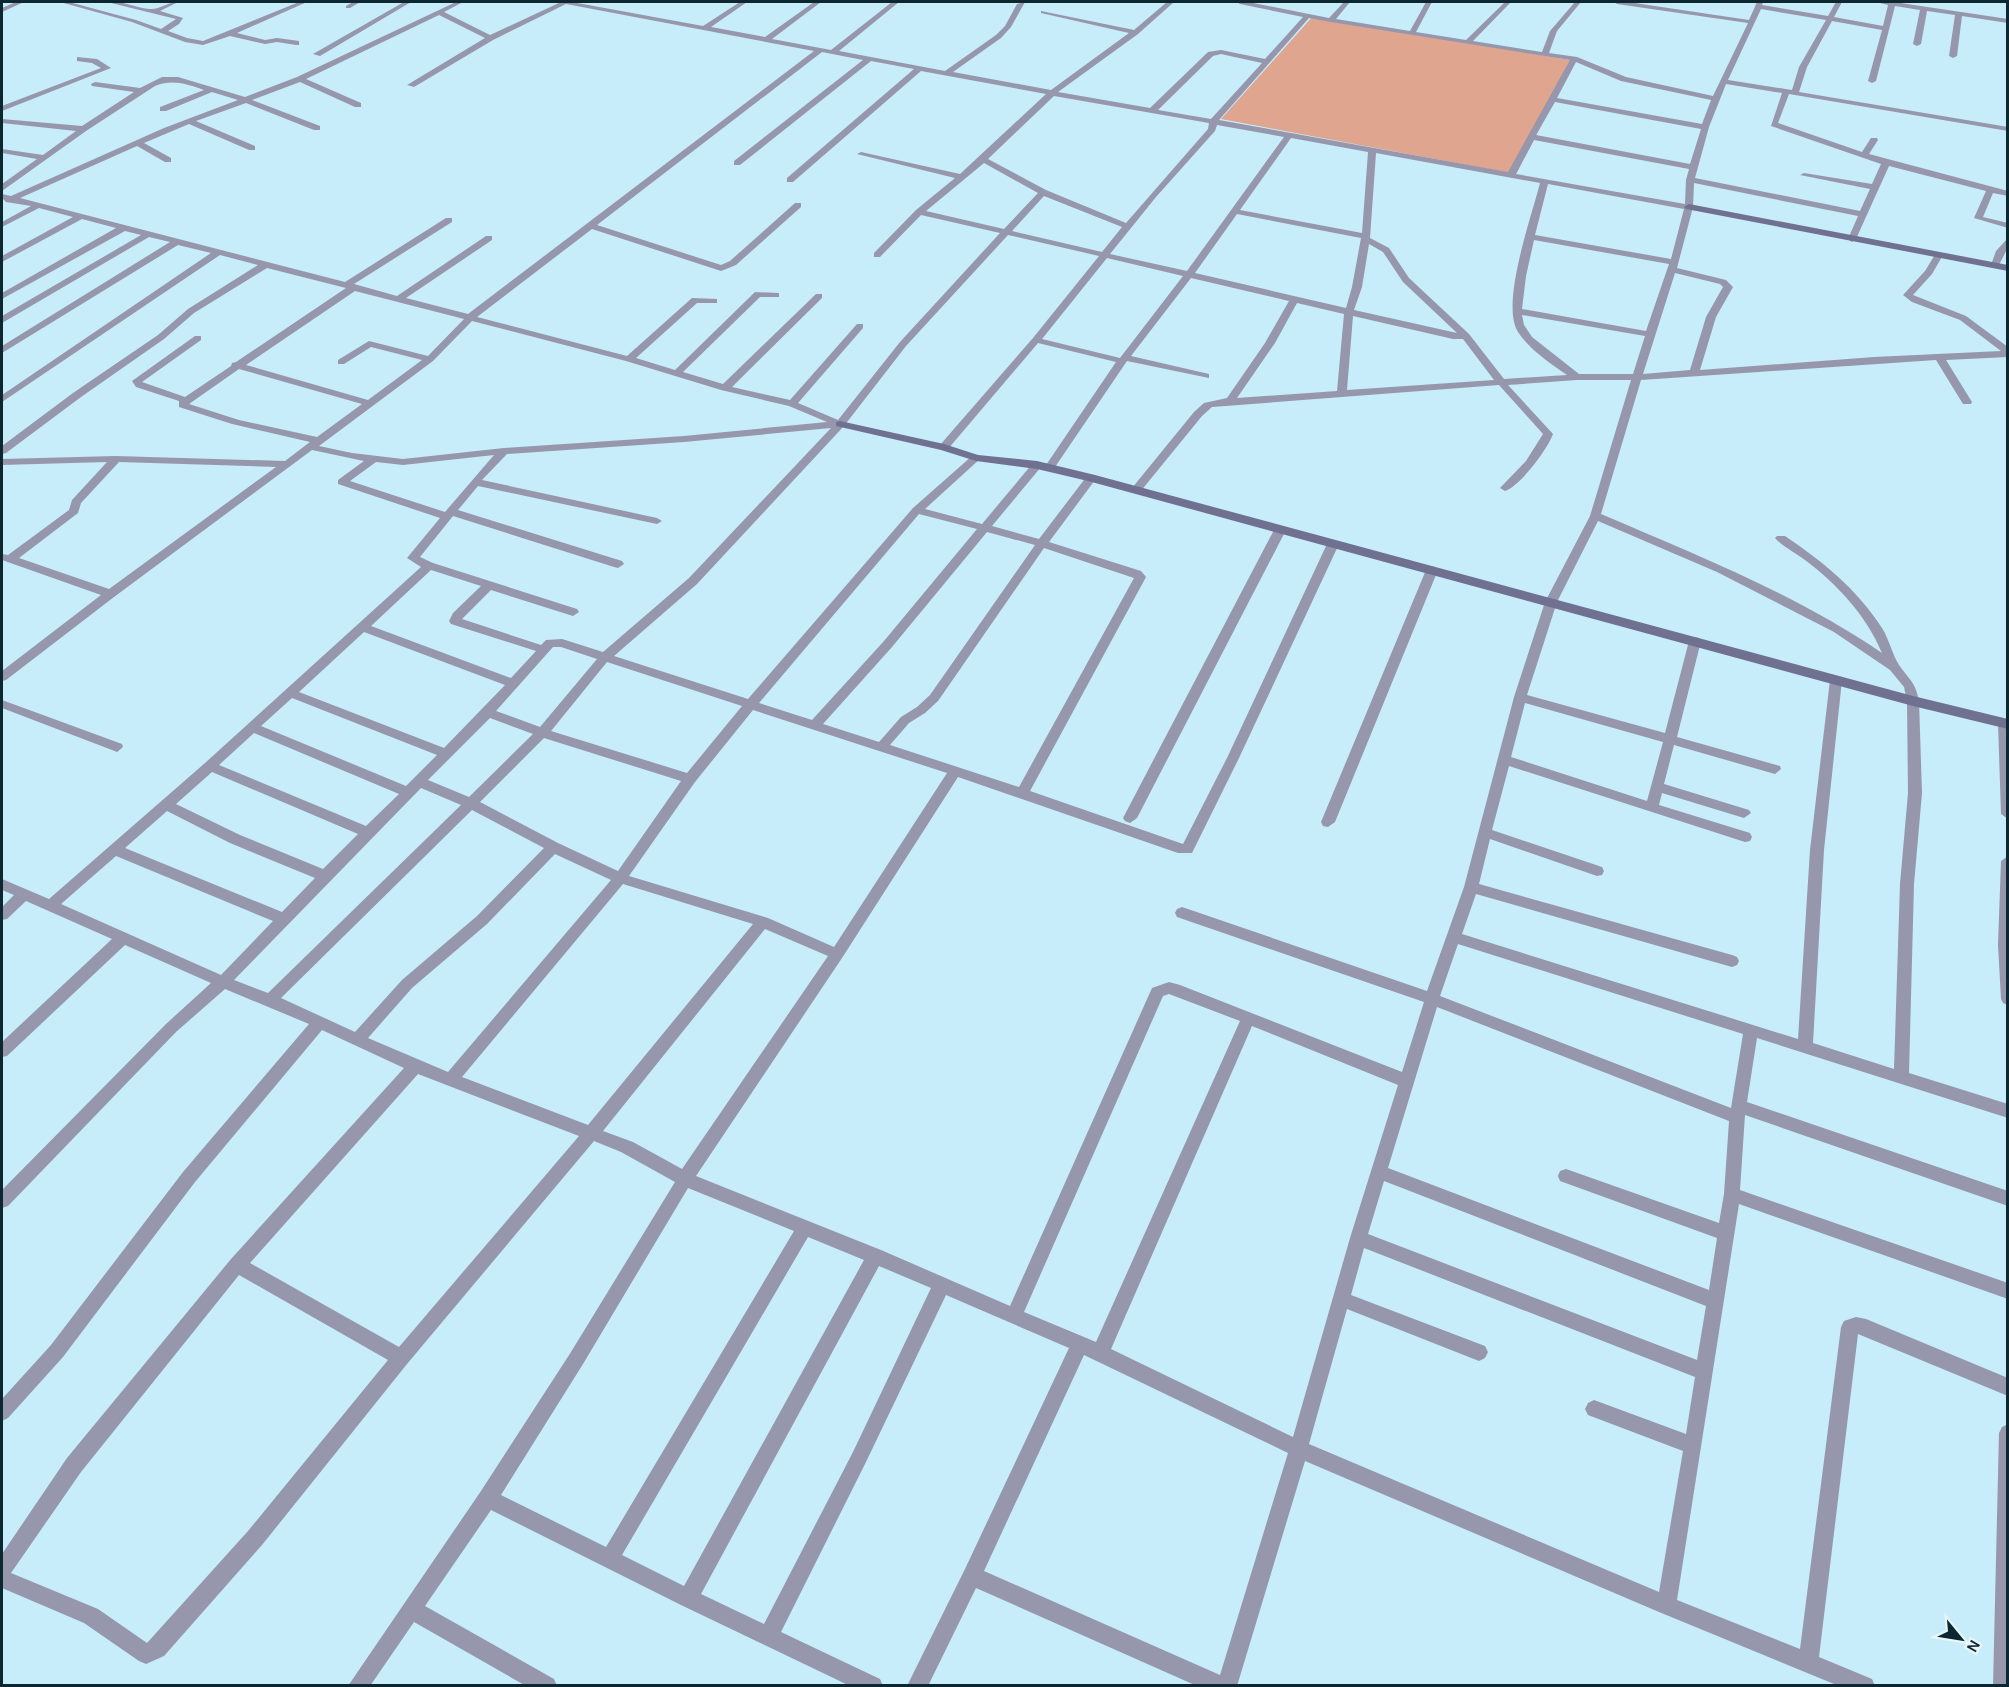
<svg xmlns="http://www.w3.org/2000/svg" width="2009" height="1687" viewBox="0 0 2009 1687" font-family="Karla,sans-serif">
<rect width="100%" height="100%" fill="#c7ecfa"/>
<path fill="#dfa58e" d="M1313,16L1575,61L1516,174L1221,119Z"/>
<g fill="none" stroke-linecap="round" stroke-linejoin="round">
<path fill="#9697ad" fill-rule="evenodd" d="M16,2H24L2,12V8Z
M60,2H69L136,20L161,29L176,19L107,2C122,0 135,8 150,9C159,10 168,2 178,2L160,11L183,18L179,24L168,31L187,38L203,41L299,2H307L237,33L265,40L277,38L299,41V45H296L277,42L265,44L230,36L203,45L185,42L132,22Z
M353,2H360L350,8H346V6Z
M404,2H411L320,56L313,54Z
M456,2H463L444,12L490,35L561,2H572L703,26L740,2H747L711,27L765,37L814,2H821L772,39L831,50L892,2H899L839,51L945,71L996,35L1005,26L1017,4L1025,2L1011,27L1001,38L953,72L1051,90L1129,33L1041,13V11L1134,30L1167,2H1174L1138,34L1058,92L1150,108L1208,52L1221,50L1265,59L1303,17L1240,4L1237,2H1248L1329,18L1344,2H1350L1336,19L1410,31L1426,2H1432L1416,32L1466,40L1505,2H1511L1473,41L1542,52L1550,31L1575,2H1581L1557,31L1549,53L1577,57L1626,77L1713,96L1748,23L1617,4L1614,2H1628L1749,20L1757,2H1763L1762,5L1828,16L1836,2H1842L1834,17L1883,26L1888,5L1876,2H1894L2008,19V23L1962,16L1957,56L1953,58L1949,56L1955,15L1927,11L1921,44L1917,46L1913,44L1920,10L1895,6L1876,81L1872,83L1868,81L1882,30L1832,21L1807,67L1799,92L2008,127V131L1789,94L1778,123L1862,152L1871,138H1877L1878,140L1869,154L2008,191V196L1993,193L1983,217L2008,223V228L1974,218L1986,191L1889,166L1856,239L1852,242L1848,239L1858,216L1694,183L1693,207L1677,268L1726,280L1733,287L1716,317L1700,370L1874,357L2001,351L1960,320L1912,302L1903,295L1925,271L1936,253H1942L1943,255L1932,274L1913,295L1966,316L2008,347V357L1946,360L1972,402L1971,404H1963L1936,360L1641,380L1601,514C1697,555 1795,594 1882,653C1866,615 1838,585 1805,560C1796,553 1783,547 1775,538L1777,536H1785C1822,561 1857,589 1882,628C1889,639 1892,654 1899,665C1910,681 1915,681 1919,701L1922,793L1914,884L1909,1073L2008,1104V1118L1757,1038L1747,1102L2008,1191V1206L1745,1115L1740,1190L2008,1283V1299L1739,1204L1677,1600L1800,1649L1841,1327L1844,1321L1856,1317L1866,1319L2008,1378V1396L1858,1334L1819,1657L1872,1679L1875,1686H1839L1659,1612L1305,1461L1237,1686H1197L976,1588L928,1686H907L965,1569L1069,1348L946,1295L865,1464L781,1632L880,1679L883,1686H850L681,1605L491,1510L425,1606L554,1679L557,1686H526L414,1622L370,1686H348L481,1491L571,1352L675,1182L621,1152L594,1141L407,1364L262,1545L164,1656L146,1664L139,1661L84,1623L2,1588V1554L67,1458L231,1259L404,1068L322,1030L195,1182L63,1357L8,1418L2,1421V1399L51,1345L183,1172L309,1024L225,989L176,1032L8,1206L2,1208V1190L166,1024L211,983L125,945L7,1056L2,1057V1042L112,939L26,901L7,919L2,920V907L14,895L2,890V879L49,899L205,763L421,567L407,558L440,518L338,484V480L364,461L312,450L114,597L6,680L2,681V671L101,595L2,560V554L8,555L69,510L72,500L107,462L2,465V459L116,456L285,461L310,442L232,424L179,407V401L136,387L132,381L195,336H201V340L142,382L185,397L231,366L232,363L236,362L346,288L267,268L194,313L164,339L81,397L6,453L2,454V446L73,393L158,335L188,309L258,265L220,255L2,402V395L211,253L178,245L2,353V346L170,242L149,237L2,323V316L141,235L125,231L2,299V293L116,228L82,219L2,262V256L73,217L39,208L2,227V222L31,206L6,202L2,198V194L11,196L164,128L238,100L212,92L166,111H160V107L204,90C186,84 173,79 155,86L86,131L2,191V184L37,159L2,153V149L43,155L76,131L2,123V119L82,126L134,92L92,86L91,84L95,82L140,88L162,77H178L245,97L297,77ZM566,4L814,51L468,314L406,298L492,240V236H486L397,296L354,284L452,222V218H446L345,282L20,198L137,146L165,162H171V158L144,143L189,124L249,150H255V146L196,121L246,103L314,130H320V126L252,100L300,82L355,107H361V103L306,79L439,15L485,38L407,85L414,87L493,40ZM1761,9L1826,20L1799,67L1792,90L1728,80ZM1309,18L1331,22L1570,60L1508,172L1219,120ZM822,52L863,60L734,161V165H740L871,61L914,69L787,178V182H793L921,71L1046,94L960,174L861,152L857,154L955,178L916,210L874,253V257H880L921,215L1000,233L900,342L838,420L798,403L863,328V324H857L790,400L732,387L822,298V294H816L723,384L683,372L760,297H779V293L755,292L675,370L636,358L697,303H717V299L692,298L627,356L477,317L592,229L721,271L736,265L801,207V203H795L730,261L721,265L597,225ZM1221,54L1262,63L1211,119L1158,110L1213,56ZM1576,62L1621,81L1711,100L1702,124L1557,98ZM1726,84L1782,93L1771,126L1881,164L1872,184L1804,173L1800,175L1870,189L1860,211L1695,178L1709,127ZM1054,96L1209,123L1208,129L1126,223L1046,190L988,159ZM1555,102L1701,129L1690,164L1536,135ZM1217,125L1284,137L1187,271L1110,254L1156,197L1215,131ZM1291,138L1368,152L1362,233L1240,210ZM1534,140L1689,169L1686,180L1685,204L1516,174ZM1376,153L1540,183C1532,215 1500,304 1518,332C1530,350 1550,363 1567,375L1504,379L1469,334L1409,278L1389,248L1370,238ZM984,163L1038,193L1004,229L926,211ZM1548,184L1684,209L1671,259L1535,235ZM1044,196L1122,227L1102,252L1012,231ZM1237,214L1361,238L1352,287L1346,308L1195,273ZM1008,235L1099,256L1033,338L940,445V449H948L1038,343L1116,362L1044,468L1049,471L1053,470L1127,361L1209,378V374L1131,356L1191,278L1289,301L1265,343L1227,398L1204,403L1194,412L1132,488V492H1140L1202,416L1212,407L1499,385L1543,434L1526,461L1500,488L1505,491C1521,485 1547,450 1553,434L1508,385L1577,380H1631L1590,516L1545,602L1514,697L1464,887L1427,991L1182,907L1177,909L1175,913L1177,917L1424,1002L1402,1072L1180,985L1169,982L1152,988L1010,1306L881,1250L696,1176L842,958L958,777L1178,853H1192L1239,758L1339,544L1333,541L1327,544L1227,758L1183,844L1030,791L1146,577L1141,571L1049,542L1095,480V476H1087L1039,539L992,526L1041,467V463H1033L982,524L925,509L981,458L980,456H972L913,508L748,699L614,656L697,584L844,426L906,346ZM1534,240L1669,264L1646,331L1522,309L1526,276ZM1369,244L1383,252L1403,282L1457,333L1354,310L1362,287ZM1107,258L1183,276L1120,358L1042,339ZM1675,273L1720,284L1723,287L1706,317L1690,370L1643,374ZM355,291L464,319L428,356L369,341L338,360V364H344L371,347L422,360L368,400L246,365ZM1297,303L1344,314L1337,391L1237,398L1275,343ZM1522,315L1645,336L1633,374H1579L1532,337L1524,325ZM1353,316L1453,339H1463L1494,380L1347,390ZM472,321L626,361L721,390L789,406L827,422L684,436L504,448L403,459L352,453L319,446L433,361ZM239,369L362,404L317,437L239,420L189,404ZM831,428L689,578L603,652L562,639L546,640L541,645L462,619L491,590L573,616L579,612L577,609L433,563L420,557L453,516L614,567L618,568L624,564L622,561L458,510L478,486L657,524L662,521L657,518L482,480L507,454L684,442ZM494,455L445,512L350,481L376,462L403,465ZM119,462L276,467L109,589L19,558L78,513L81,503ZM919,514L977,529L884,641L812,720L759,703ZM1598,521L1717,572L1834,632L1890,670L1904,687L1907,701L1908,793L1900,884L1894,1069L1813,1043L1824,850L1842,680L1840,677H1832L1830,680L1810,850L1798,1039L1462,934L1476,894L1732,967L1737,965L1739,961L1737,957L1732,955L1479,884L1490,839L1597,876L1602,875L1604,871L1602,867L1492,830L1509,766L1745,842L1750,841L1752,837L1750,833L1659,805L1662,793L1744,818L1751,813L1749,810L1664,784L1674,745L1775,774L1781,769L1780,766L1677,737L1701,641L1699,638L1695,637L1689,641L1665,733L1527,695L1557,602ZM987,532L1035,545L930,695L917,707L901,717L879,742L823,724L892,647ZM1044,548L1134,578L1019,787L890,745L909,723L925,713L938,701ZM431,570L481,586L453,613L449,621L451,624L536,651L511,678L371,626ZM364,632L505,685L444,748L299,692ZM553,647H561L597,659L540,727L496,711ZM607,662L742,706L687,773L551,731ZM292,698L437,755L406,786L261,726ZM1525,703L1663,742L1647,801L1511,757ZM753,710L947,773L834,947L768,918L629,876L695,782ZM490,718L533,734L469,797L428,780ZM254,733L399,794L366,826L219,765ZM544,738L681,781L618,871L558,843L480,802ZM212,772L358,834L323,869L240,835L176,804ZM421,788L461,805L268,993L234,980ZM472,810L544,848L477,916L402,980L355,1032L281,998ZM167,811L230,843L315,878L282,912L125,848ZM555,854L611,880L448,1072L368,1038L412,988L487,924ZM116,856L273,921L221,975L61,904ZM623,884L753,924L588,1125L462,1077ZM765,929L828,956L682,1169L633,1142L603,1131ZM1458,944L1743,1034L1731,1108L1440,996ZM1169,994L1240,1021L1096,1342L1024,1312L1163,996ZM1437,1007L1729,1121L1724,1194L1719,1223L1566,1169L1560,1171L1558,1176L1560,1181L1717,1238L1709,1290L1388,1168ZM1252,1026L1398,1085L1350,1238L1293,1437L1111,1349ZM418,1074L579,1136L399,1347L250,1263ZM1384,1181L1706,1306L1697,1360L1368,1234ZM688,1188L794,1231L606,1547L501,1495L583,1364ZM808,1237L864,1260L684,1586L622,1555ZM1364,1248L1695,1377L1686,1434L1594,1400L1588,1403L1585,1409L1588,1415L1683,1451L1659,1592L1309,1444L1347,1309L1479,1361L1485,1358L1488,1352L1485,1346L1351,1295ZM879,1266L931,1288L853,1452L764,1624L701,1594ZM239,1275L388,1360L248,1531L147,1643L98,1609L11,1573L81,1472ZM1084,1355L1288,1453L1220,1675L984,1571Z
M77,57L97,59L111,68L2,111V106L101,68L92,63L77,61Z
M2008,238V247L1999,265L1992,267L1991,265L1996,251Z
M1280,527L1286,530L1137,818L1130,823L1125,821L1123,818L1274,530Z
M1432,566L1438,570L1335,822L1328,827L1323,826L1321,822L1426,570Z
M2,700L122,744L123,747L117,752L112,750L2,708Z
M2004,719L2008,720V819L2001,814L1998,723Z
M2008,856V1005L2003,1003L2001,999L1998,945L2001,861Z
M2008,1424V1686H1993L1999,1433L2002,1427Z"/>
<path fill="#707191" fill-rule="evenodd" d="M1689,204L2008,265V271L1686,209L1684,207Z
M840,421L944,444L978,455L1037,461L1095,475L1913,696L2008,719V729L1913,706L1088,481L1037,469L976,461L941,450L836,426V422Z"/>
</g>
<rect width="2009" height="1687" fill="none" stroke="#0c2730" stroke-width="6"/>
<g transform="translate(1961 1639) rotate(120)" stroke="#e8f5f9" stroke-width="4.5" paint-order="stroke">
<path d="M0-4.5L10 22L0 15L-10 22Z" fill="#0c2730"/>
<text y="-9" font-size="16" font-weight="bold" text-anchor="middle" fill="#0c2730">N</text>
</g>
</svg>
